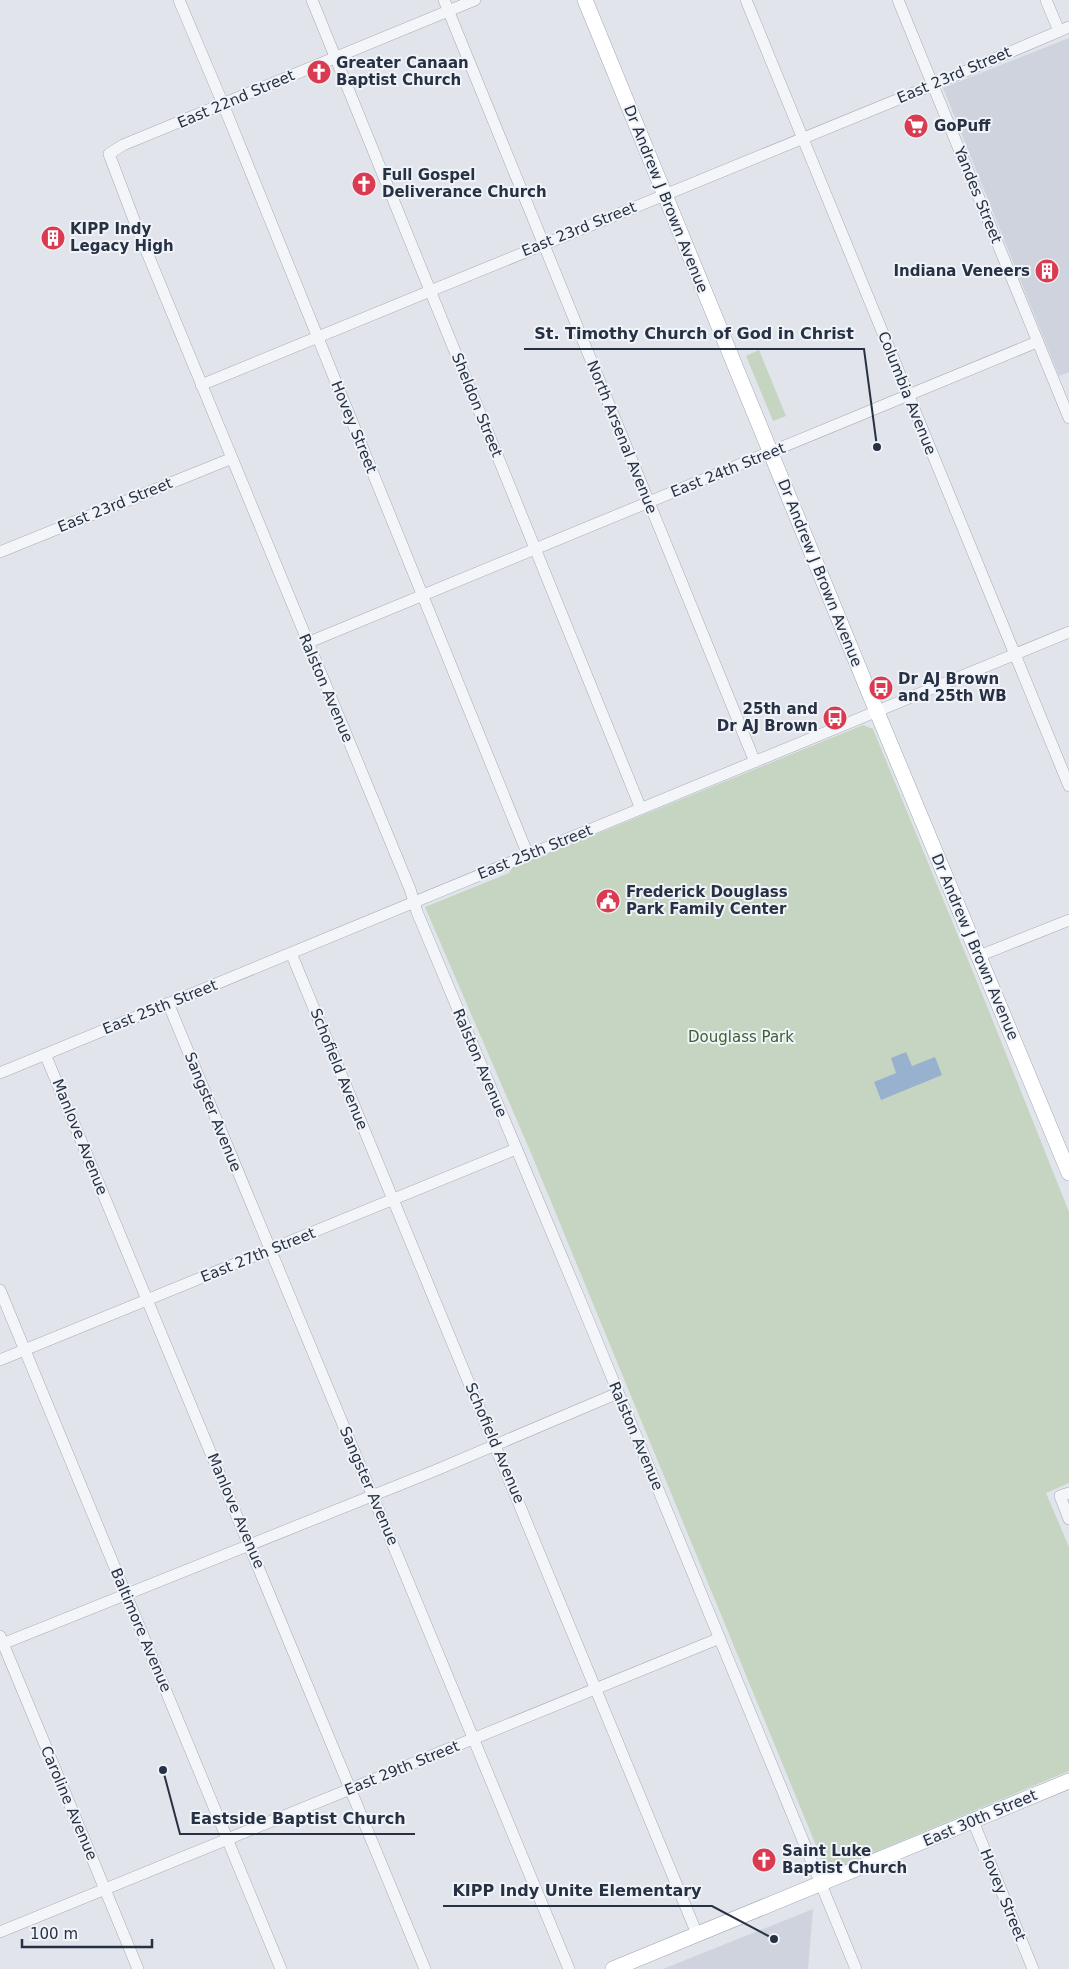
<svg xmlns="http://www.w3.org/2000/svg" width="1069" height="1969" viewBox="0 0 1069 1969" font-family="'DejaVu Sans',sans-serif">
<rect width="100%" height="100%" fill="#e1e4eb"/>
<path fill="#ced3dd" d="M1069,38V372L1059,376L943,88Z
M813,1909L808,1969H663Z"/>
<path fill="#c6d5c1" d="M759,350L786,416L773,421L746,356Z
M863,725L873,729L987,1006L1069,1212V1483L1046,1493L1069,1547V1771L827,1872L531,1153L425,907L509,873L511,869Z"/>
<path fill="#98b1ce" d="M906,1052L912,1066L935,1057L942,1075L881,1100L874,1082L896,1073L891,1058Z"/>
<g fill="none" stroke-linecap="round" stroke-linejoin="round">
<defs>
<path id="minor" d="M179,0L223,104L528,855
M312,0L641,809
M444,0L755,762
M475,0L123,145L109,154L139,233L410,889L417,912L580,1300L856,1969
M746,0L1069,786
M898,0L1069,418
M1046,0L1059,31
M201,385L933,85L1069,27
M0,552L230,459
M307,643L1037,342
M291,953L697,1934
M979,956L1069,920
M168,1003L569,1969
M45,1054L425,1969
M0,1073L1069,632
M0,1290L281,1969
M0,1360L516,1149
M1069,1493L1060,1496L1069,1519
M0,1636L138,1969
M0,1645L434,1471L618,1393
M973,1821L1033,1969
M0,1932L720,1638"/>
<path id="major" d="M585,0L877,712L1069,1173
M613,1969L1069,1781"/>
</defs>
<use href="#minor" stroke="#a5abb6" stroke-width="12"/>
<use href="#major" stroke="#9fa8b8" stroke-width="16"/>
<use href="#minor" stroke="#f4f5f8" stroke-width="11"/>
<use href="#major" stroke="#fff" stroke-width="15"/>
</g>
<defs>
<symbol id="church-disc" viewBox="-11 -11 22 22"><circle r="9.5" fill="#da3b50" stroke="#f0f3f8"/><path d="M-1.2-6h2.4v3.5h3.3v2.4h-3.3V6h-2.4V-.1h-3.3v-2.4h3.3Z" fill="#fff"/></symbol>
<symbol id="supermarket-disc" viewBox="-11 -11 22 22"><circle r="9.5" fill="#da3b50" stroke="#f0f3f8"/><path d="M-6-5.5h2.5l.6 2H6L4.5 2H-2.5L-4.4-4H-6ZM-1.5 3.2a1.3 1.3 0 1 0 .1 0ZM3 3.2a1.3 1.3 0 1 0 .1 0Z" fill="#fff"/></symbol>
<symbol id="building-disc" viewBox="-11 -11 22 22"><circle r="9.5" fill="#da3b50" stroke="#f0f3f8"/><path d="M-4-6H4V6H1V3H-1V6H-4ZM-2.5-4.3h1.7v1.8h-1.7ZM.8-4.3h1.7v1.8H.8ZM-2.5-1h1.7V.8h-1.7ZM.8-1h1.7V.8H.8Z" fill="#fff"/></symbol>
<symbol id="bus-disc" viewBox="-11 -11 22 22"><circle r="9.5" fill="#da3b50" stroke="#f0f3f8"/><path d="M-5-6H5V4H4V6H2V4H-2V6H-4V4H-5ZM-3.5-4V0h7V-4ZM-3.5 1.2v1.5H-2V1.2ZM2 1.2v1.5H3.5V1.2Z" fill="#fff"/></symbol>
<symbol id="civic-disc" viewBox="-11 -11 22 22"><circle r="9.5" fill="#da3b50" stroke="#f0f3f8"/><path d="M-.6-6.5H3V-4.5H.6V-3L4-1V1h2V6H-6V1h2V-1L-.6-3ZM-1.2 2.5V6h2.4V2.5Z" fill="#fff"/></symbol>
</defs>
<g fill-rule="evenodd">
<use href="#church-disc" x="305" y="58" width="28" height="28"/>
<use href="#supermarket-disc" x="902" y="112" width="28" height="28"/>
<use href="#church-disc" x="350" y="170" width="28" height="28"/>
<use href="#building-disc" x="39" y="224" width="28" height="28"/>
<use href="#building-disc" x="1033" y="257" width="28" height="28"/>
<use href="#bus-disc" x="867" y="674" width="28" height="28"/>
<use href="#bus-disc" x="821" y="704" width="28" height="28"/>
<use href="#civic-disc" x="594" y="887" width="28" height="28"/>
<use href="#church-disc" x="750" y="1846" width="28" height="28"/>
</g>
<g text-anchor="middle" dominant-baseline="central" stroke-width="4" stroke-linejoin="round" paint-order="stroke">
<g font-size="15" font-weight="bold" fill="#273144" stroke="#f0f3f8" text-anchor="start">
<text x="336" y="63">Greater Canaan<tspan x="336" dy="17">Baptist Church</tspan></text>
<text x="934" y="126">GoPuff</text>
<text x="382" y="175">Full Gospel<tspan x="382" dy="17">Deliverance Church</tspan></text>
<text x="70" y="229">KIPP Indy<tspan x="70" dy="17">Legacy High</tspan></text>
<text x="1030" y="271" text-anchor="end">Indiana Veneers</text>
<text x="898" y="679">Dr AJ Brown<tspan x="898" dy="17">and 25th WB</tspan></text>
<text x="818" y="709" text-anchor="end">25th and<tspan x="818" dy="17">Dr AJ Brown</tspan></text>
<text x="626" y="892">Frederick Douglass<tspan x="626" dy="17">Park Family Center</tspan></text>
<text x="782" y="1851">Saint Luke<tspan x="782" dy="17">Baptist Church</tspan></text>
</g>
<g font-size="15" fill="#273144" stroke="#f0f3f8">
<text transform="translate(954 75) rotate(-23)">East 23rd Street</text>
<text transform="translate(236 99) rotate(-23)">East 22nd Street</text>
<text transform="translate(978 195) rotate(68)">Yandes Street</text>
<text transform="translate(666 199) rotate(68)">Dr Andrew J Brown Avenue</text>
<text transform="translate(579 229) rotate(-22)">East 23rd Street</text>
<text transform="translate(907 393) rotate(68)">Columbia Avenue</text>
<text transform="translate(477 405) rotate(68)">Sheldon Street</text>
<text transform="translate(354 427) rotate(68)">Hovey Street</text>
<text transform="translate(622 437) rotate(68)">North Arsenal Avenue</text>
<text transform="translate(728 470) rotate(-22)">East 24th Street</text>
<text transform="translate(115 505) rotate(-22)">East 23rd Street</text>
<text transform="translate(820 573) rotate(68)">Dr Andrew J Brown Avenue</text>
<text transform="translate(326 688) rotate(67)">Ralston Avenue</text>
<text transform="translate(535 852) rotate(-22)">East 25th Street</text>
<text transform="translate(975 947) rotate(67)">Dr Andrew J Brown Avenue</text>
<text transform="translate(160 1007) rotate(-22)">East 25th Street</text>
<text transform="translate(480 1063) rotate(67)">Ralston Avenue</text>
<text transform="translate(339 1069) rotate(68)">Schofield Avenue</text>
<text transform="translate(213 1112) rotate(68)">Sangster Avenue</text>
<text transform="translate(80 1137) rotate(68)">Manlove Avenue</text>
<text transform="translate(258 1255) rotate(-22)">East 27th Street</text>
<text transform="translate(636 1436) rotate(67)">Ralston Avenue</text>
<text transform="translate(495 1443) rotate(67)">Schofield Avenue</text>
<text transform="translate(369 1486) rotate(67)">Sangster Avenue</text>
<text transform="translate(236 1511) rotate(67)">Manlove Avenue</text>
<text transform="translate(141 1630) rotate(67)">Baltimore Avenue</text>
<text transform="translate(402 1768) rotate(-22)">East 29th Street</text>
<text transform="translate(69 1803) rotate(67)">Caroline Avenue</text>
<text transform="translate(980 1818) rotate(-23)">East 30th Street</text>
<text transform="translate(1003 1895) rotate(68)">Hovey Street</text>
</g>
<g font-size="15" fill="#3b6133" stroke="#f0f3f8">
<text x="741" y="1037">Douglass Park</text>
</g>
</g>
<path fill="none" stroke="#273144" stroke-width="2" d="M877 447L864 349H524M163 1770L180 1834H415M774 1939L712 1906H443"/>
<g fill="#273144" stroke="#f0f3f8" stroke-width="2">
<circle cx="877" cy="447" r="5"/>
<circle cx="163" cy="1770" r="5"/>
<circle cx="774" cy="1939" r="5"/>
</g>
<g font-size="16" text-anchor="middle" font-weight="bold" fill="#273144" stroke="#f0f3f8" stroke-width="4" stroke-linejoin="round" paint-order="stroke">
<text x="694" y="339">St. Timothy Church of God in Christ</text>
<text x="298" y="1824">Eastside Baptist Church</text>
<text x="577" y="1896">KIPP Indy Unite Elementary</text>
</g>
<path d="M22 1939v8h130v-8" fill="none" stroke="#273144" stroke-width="2.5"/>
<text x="30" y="1939" font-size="15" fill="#273144" stroke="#f0f3f8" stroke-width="4" paint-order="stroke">100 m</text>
</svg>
